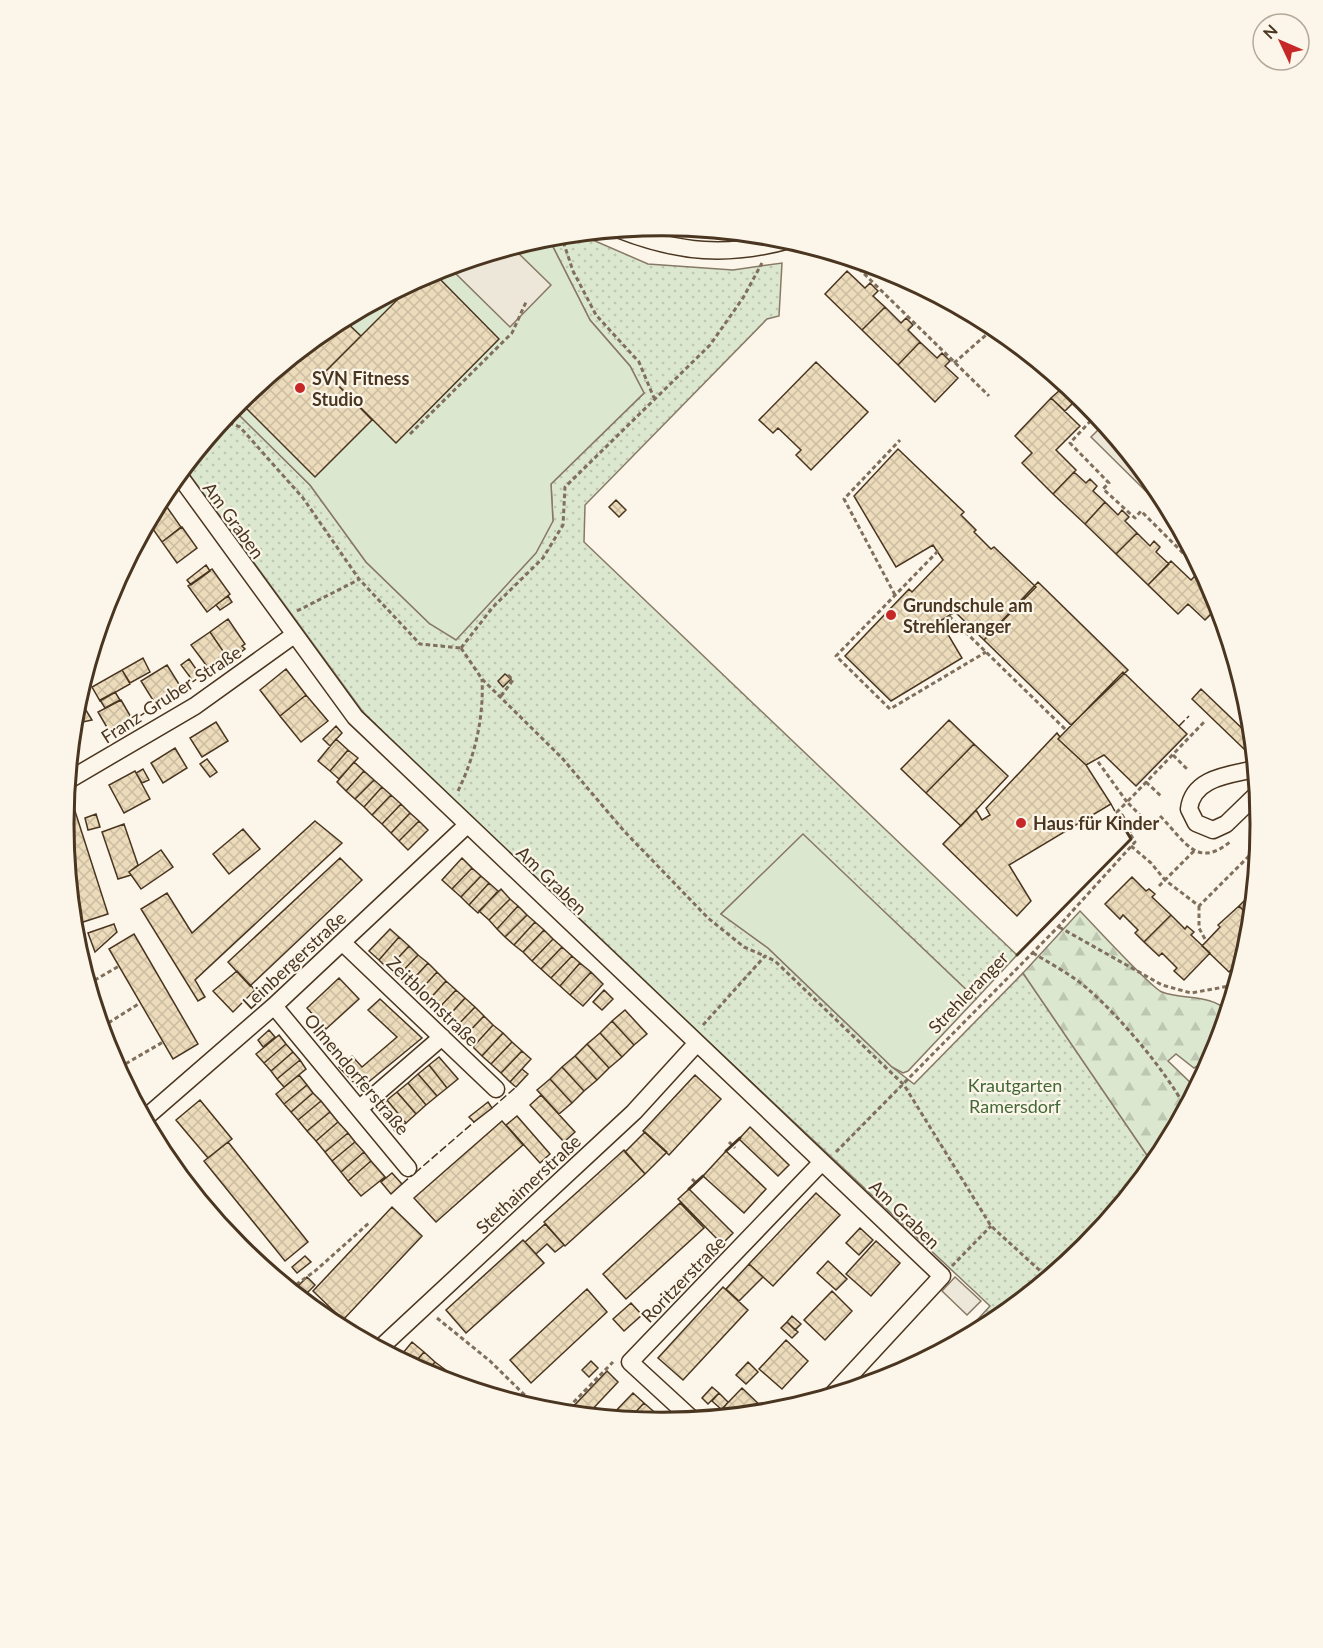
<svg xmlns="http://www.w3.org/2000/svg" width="1323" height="1648" viewBox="0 0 1323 1648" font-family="Lato,sans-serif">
<defs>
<pattern id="green-dots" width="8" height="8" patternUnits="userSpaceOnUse" patternTransform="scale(1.5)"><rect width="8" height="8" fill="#dce7d0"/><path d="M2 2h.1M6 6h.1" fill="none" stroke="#bec7b2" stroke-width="1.8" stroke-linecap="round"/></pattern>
<pattern id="forest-firs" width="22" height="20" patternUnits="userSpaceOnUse" patternTransform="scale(1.5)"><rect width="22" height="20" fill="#dce7d0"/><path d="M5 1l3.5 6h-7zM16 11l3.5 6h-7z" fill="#bec7b2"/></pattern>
<pattern id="building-cross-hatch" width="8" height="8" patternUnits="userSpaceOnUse" patternTransform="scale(1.5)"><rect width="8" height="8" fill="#ecdcbc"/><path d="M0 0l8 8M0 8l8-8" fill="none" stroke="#ccbda1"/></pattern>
</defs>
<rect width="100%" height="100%" fill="#fbf6e9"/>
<path fill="url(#green-dots)" stroke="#887966" stroke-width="1.5" d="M579,234L648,264L733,270L782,263L779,316L767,319L585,505L584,542L1017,955L976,999L803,835L721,914L768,948L892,1067L914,1084L1023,973L1153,1164L1084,1247L994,1322L958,1341L990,1306L455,804L363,712L184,467L245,395L234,410L310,485L366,562L430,624L553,521L551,484L644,393L630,366L590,320L548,237Z"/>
<path fill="url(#forest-firs)" stroke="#887966" stroke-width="1.5" d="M1080,911C1093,924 1151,988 1162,992C1182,1000 1212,994 1227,1011L1213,1056L1194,1068L1176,1054L1168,1061L1196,1088L1153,1164L1023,973Z"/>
<path fill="#dce7d0" stroke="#887966" stroke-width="1.5" d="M548,237L590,320L630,366L644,393L551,484L553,521L536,553L456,640L430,624L366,562L310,485L234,410L245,395L329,326L433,271Z
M803,834L976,999L908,1071L903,1073L892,1067L768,948L721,914Z"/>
<path fill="#ede7d9" stroke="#887966" stroke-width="1.5" d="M512,247L551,285L510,327L448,266Z
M1104,424L1159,492L1174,519L1091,437Z
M955,1277L981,1301L967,1315L942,1291Z"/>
<path fill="url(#building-cross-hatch)" stroke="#4a3520" stroke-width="1.5" d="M432,271L499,339L396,443L325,372L419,278Z
M847,271L865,288L870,283L878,291L873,296L885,307L862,330L825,294Z
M885,307L901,323L906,318L913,325L908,330L920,342L898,365L862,330Z
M343,319L361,336L325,372L372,420L315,477L242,404L282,365L329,326Z
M999,331H1000L1044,367L1041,371Z
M920,342L937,358L942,353L950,361L945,366L958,378L935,402L898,365Z
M816,362L868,412L811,470L796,455L801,450L778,428L773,433L759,420Z
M1044,367L1079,397L1065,411L1051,398L1060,390L1041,371Z
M1051,398L1080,426L1056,450L1076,470L1053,494L1022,463L1032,453L1015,436Z
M898,449L964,512L961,515L976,530L974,532L991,549L994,547L1036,587L984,640L955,612L940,621L962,658L891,701L845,656L909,589L912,592L943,560L933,545L896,567L854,496Z
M1074,472L1086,483L1090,479L1097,486L1093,491L1105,502L1085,524L1053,494Z
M162,500L181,527L162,542L148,522Z
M616,500L626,510L619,517L609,507Z
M1105,502L1118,515L1122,510L1129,517L1125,521L1137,533L1116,554L1085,524Z
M182,527L197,548L177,563L162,542Z
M1137,533L1150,546L1154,541L1160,547L1156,552L1169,564L1148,585L1116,554Z
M1171,561L1191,580L1201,570L1218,607L1205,620L1188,604L1178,614L1148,585Z
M206,565L210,571L191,585L187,580Z
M212,569L230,594L207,612L188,586Z
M1038,582L1128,670L1071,725L984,640Z
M228,596L232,602L220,610L216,605Z
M228,619L245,644L242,646L245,649L236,656L233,652L227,657L210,632Z
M210,632L227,657L209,669L191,645Z
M143,658L150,672L130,683L122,670Z
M189,659L201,676L193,681L181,665Z
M167,665L182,689L156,705L141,681Z
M286,669L306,695L280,716L260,690Z
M122,670L130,684L100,701L92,687Z
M1123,672L1187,734L1136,786L1104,755L1086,765L1058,739Z
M505,674L511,679L503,687L498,681Z
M1201,689L1251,737L1252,741L1244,749L1192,699Z
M115,692L120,700L105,708L100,700Z
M306,695L328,721L301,742L280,716Z
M121,700L132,719L109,731L98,712Z
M84,707L92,720L73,724L74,709Z
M949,720L974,744L926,793L901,769Z
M216,722L228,741L202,757L190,738Z
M336,726L342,733L330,746L323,739Z
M1057,733L1060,737L1058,739L1086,765L1111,804L1009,865L1031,901L1017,916L943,844L976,810L982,820L990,815L986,808Z
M336,739L348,750L330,771L318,761Z
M974,744L1008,776L961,826L926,793Z
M175,748L187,768L163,783L151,763Z
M348,750L358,758L339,779L330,771Z
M207,759L217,772L210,777L200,764Z
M354,762L364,771L346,791L337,782Z
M143,769L149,780L142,783L136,773Z
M135,771L150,799L124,813L109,785Z
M364,771L374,780L355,799L346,791Z
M374,780L382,787L364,807L355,799Z
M382,787L391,795L372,815L364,807Z
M391,795L401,804L382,824L372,815Z
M401,804L410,813L391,833L382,824Z
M74,808L108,914L80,923L70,890L63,824L64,811Z
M410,813L419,821L399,841L391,833Z
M96,814L100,827L88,830L85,818Z
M315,821L342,843L195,980L205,997L198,1001L141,909L167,893L192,933Z
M419,821L428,830L408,850L399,841Z
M124,824L138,865L129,872L131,875L118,879L102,832Z
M243,829L260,849L229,874L213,854Z
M161,850L173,867L141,889L129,872Z
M340,858L362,880L250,986L228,962Z
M462,858L472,868L452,889L442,880Z
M472,868L481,876L461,897L452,889Z
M481,876L489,883L469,905L461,897Z
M1132,877L1146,891L1149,889L1155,894L1152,897L1171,915L1144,942L1135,933L1138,930L1123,915L1120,919L1105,904Z
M489,883L498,891L478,913L469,905Z
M1254,888L1251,918L1239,906L1253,892L1251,890Z
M501,889L510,899L489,920L479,911Z
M510,899L518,906L497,929L489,920Z
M518,906L527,915L505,937L497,929Z
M1239,906L1251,918L1248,941L1235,959L1238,962L1229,972L1202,946L1220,927L1218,925Z
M527,915L535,922L514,945L505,937Z
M1171,915L1185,929L1187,926L1194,932L1191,935L1210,953L1184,980L1174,971L1177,968L1162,953L1159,956L1144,942Z
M535,922L544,930L523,952L514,945Z
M114,924L117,932L95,952L88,933Z
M390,929L399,937L379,960L369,951Z
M544,930L553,939L532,961L523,952Z
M134,934L198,1044L173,1059L109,949Z
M399,937L409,946L388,969L379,960Z
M553,939L562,947L541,969L532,961Z
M409,946L418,955L397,977L388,969Z
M562,947L572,956L551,978L541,969Z
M418,955L428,963L407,986L397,977Z
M572,956L580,963L560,986L551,978Z
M428,963L437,972L416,995L407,986Z
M580,963L591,972L570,995L560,986Z
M237,971L255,990L233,1012L213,991Z
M437,972L446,981L426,1003L416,995Z
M591,972L603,984L583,1006L570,995Z
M339,978L359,999L326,1029L307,1008Z
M446,981L456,990L435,1012L426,1003Z
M456,990L465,998L444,1021L435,1012Z
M604,990L613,999L602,1010L593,1002Z
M465,998L475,1007L454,1029L444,1021Z
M380,999L422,1038L360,1089L339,1067L352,1056L362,1067L397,1037L368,1010Z
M475,1007L484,1016L463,1038L454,1029Z
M625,1010L647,1034L634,1045L612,1021Z
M484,1016L493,1025L473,1047L463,1038Z
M612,1021L634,1045L622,1057L600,1033Z
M493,1025L503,1033L482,1056L473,1047Z
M269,1030L275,1037L263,1047L258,1040Z
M503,1033L512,1042L491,1064L482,1056Z
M600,1033L622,1057L609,1068L587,1044Z
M279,1035L286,1044L264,1063L256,1054Z
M512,1042L522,1051L501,1073L491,1064Z
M286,1044L293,1052L271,1071L264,1063Z
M587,1044L609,1068L597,1080L575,1056Z
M522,1051L531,1059L510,1082L501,1073Z
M293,1052L300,1060L277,1079L271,1071Z
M575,1056L597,1080L584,1091L562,1067Z
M439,1057L458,1079L447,1088L429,1065Z
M300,1060L306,1069L284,1087L277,1079Z
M429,1065L447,1088L437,1096L418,1074Z
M562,1067L584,1091L572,1103L550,1079Z
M522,1069L528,1074L516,1087L510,1082Z
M418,1074L437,1096L426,1105L408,1083Z
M299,1075L307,1085L284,1104L276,1094Z
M695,1075L721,1099L669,1155L643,1131Z
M550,1079L572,1103L559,1114L537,1090Z
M408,1083L426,1105L416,1114L397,1092Z
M307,1085L313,1093L291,1112L284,1104Z
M397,1092L416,1114L406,1123L387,1100Z
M313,1093L321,1101L298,1120L291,1112Z
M541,1095L575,1132L564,1142L530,1105Z
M200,1100L232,1139L208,1158L176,1120Z
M387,1100L406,1123L395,1131L377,1109Z
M321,1101L330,1112L307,1131L298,1120Z
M488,1102L492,1108L474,1122L469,1117Z
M330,1112L338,1122L316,1141L307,1131Z
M517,1116L550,1154L540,1163L506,1125Z
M502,1121L523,1145L436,1222L414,1198Z
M338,1122L348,1133L325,1152L316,1141Z
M750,1127L789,1165L778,1176L739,1139Z
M645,1132L667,1152L645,1174L625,1152Z
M348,1133L355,1142L332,1161L325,1152Z
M228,1142L308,1242L285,1261L204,1161Z
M355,1142L364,1152L341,1172L332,1161Z
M624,1150L645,1174L565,1246L544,1222Z
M726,1151L766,1189L744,1213L703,1176Z
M364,1152L371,1161L348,1181L341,1172Z
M371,1161L385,1177L361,1196L348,1181Z
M392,1173L402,1184L391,1194L381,1182Z
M689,1189L733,1233L722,1244L678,1199Z
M816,1193L840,1215L773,1286L749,1264Z
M680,1203L704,1228L626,1299L603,1274Z
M392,1207L422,1236L343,1320L313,1291Z
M545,1224L564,1245L555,1252L547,1244L536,1254L525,1242Z
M860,1228L873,1240L859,1255L846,1243Z
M523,1240L544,1263L466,1333L446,1310Z
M876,1241L900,1263L871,1296L846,1274Z
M305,1256L311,1262L297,1273L292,1267Z
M828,1261L847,1279L836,1290L817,1273Z
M749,1264L763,1277L739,1301L726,1289Z
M307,1277L315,1285L303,1297L295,1289Z
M723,1287L748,1310L683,1380L658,1358Z
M587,1289L607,1312L531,1383L510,1360Z
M832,1291L852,1311L825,1340L804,1320Z
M631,1303L642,1315L624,1331L613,1319Z
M792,1316L801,1324L795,1330L787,1322Z
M787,1322L798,1332L792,1338L781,1328Z
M786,1340L808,1361L782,1389L759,1369Z
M412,1342L424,1352L412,1366L398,1359Z
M424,1352L435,1362L425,1373L412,1366Z
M591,1361L598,1368L589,1377L582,1370Z
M435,1362L447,1371L440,1379L425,1373Z
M748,1362L758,1372L746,1384L736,1375Z
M447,1371L458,1381L456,1384L440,1379Z
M607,1371L618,1382L587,1415L567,1413Z
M712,1387L719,1393L708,1404L702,1398Z
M742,1388L765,1410L762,1413L718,1417L716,1415Z
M633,1393L644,1403L629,1419L610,1417Z
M719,1393L728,1402L722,1410L712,1401Z
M644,1403L652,1410L665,1422L629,1419Z"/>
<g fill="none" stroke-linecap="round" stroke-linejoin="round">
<defs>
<path id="street" d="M620,230C679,253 728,257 789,240
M178,474L355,717L942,1276L832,1395
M1255,769C1230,775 1193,777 1189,809L1196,823L1213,830L1226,824L1257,794
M67,781L195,706L294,635
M343,943L496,1089
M274,1006L408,1168
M361,1107L442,1037
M144,1119L274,1006L467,825
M379,1349L634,1112L697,1043
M692,1419L630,1362L822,1162"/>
</defs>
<use href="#street" stroke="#4a3520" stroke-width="19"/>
<path stroke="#7f6f5c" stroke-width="3" stroke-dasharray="4.5 3" stroke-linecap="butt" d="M561,235L573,271L596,315L639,362L654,398
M848,258L989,396
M362,309L364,308
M954,363L995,327
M1096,415L1070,443L1109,483L1103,489L1135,518L1141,511L1195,565L1197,563
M222,420L240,427L303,498L359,579L420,644L461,648
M410,434L512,333L526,302
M938,551L836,656L890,709L986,652
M895,595L844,499L900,440
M297,611L358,580
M949,616L1066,730
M461,648L493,607L543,558L563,525L565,487L710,345L743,298L762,263
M461,648L482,679L562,758L624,831L708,918L744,947L765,956
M501,696L513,680L508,675
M1173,755L1188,770
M1146,782L1162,797
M458,791C475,756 484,718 482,679
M1160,816C1185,841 1197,870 1231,841
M1142,817L1127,802L1205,721
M1131,846L1151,863L1165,880L1199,906L1258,847
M1159,886L1194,851
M1199,906V928L1206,941
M1059,927L1162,985L1191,993L1235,985
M1033,953C1051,964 1072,975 1088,989C1120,1017 1165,1070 1185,1107
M1234,967L1239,972
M88,984L119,966
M96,1011L120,1067L163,1042
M703,1025L765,956L775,961L904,1085L991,1226L1048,1278
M102,1027L140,1003
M112,1060L142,1099
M729,1142L735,1148
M836,1152L1058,927L1135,842L1117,812L1127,802L1096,759
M692,1179L697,1184
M952,1266L991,1226
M290,1289L315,1271L369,1223
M437,1318L490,1361L540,1410
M563,1413L613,1362"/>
<use href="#street" stroke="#fbf6e9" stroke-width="16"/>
<path stroke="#4a3520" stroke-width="1.5" stroke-dasharray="8 3" stroke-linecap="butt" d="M1179,726L1189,716
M1111,804L1118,817
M492,1108L516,1087
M415,1173L474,1122
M402,1184L412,1175"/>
<path stroke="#4a3520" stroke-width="3" d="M1122,815L1131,831
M1017,955L1131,839L1118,817
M726,1151L740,1138
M689,1189L703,1176"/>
</g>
<g fill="#c62828" stroke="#fbf6e9" stroke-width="2">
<circle cx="300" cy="388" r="6"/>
<circle cx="891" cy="615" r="6"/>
<circle cx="1021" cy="823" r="6"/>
</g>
<g text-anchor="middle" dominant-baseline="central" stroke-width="4.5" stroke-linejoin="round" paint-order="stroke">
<g font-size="18" font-weight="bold" fill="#4a3520" stroke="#fbf6e9" text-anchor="start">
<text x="312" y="378">SVN Fitness<tspan x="312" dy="21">Studio</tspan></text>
<text x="903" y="605">Grundschule am<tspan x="903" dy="21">Strehleranger</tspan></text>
<text x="1033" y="823">Haus für Kinder</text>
</g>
<g font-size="18" fill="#4a3520" stroke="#fbf6e9">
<text transform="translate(234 520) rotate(54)">Am Graben</text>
<text transform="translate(171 694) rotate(-33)">Franz-Gruber-Straße</text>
<text transform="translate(552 880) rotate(44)">Am Graben</text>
<text transform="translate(294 960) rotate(-43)">Leinbergerstraße</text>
<text transform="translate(968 992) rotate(-46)">Strehleranger</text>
<text transform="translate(433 1001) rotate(44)">Zeitblomstraße</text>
<text transform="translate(357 1074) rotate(50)">Olmendorferstraße</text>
<text transform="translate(528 1184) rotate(-43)">Stethaimerstraße</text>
<text transform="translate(905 1214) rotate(44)">Am Graben</text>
<text transform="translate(683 1279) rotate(-46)">Roritzerstraße</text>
</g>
<g font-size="18" fill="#436837" stroke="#fbf6e9">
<text x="1015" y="1085">Krautgarten<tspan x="1015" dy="21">Ramersdorf</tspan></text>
</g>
</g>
<path d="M0 0H1323V1648H0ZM74 824a588 588 0 1 1 1176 0a588 588 0 1 1-1176 0Z" fill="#fbf6e9" fill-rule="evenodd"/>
<path fill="none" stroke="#4a3520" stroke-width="3" d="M74 824a588 588 0 1 1 1176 0a588 588 0 1 1-1176 0Z"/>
<g transform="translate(1281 42) rotate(314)"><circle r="28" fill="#fbf6e9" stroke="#b4a999" stroke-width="1.5"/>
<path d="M0-4.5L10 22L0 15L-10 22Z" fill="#c62828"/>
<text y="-9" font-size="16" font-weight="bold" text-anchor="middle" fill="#4a3520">N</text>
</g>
</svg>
